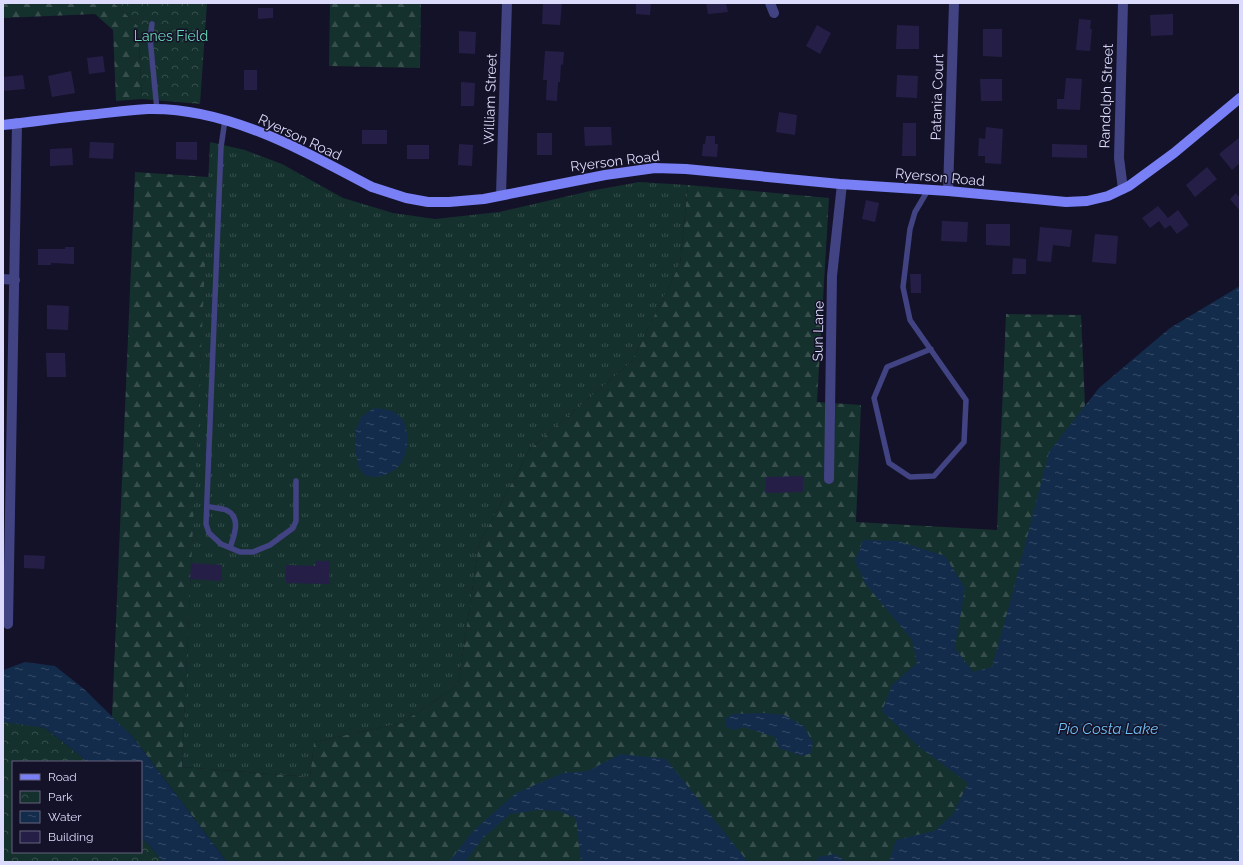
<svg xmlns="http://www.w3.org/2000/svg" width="1243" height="865" viewBox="0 0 1243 865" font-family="Raleway,sans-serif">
<defs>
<pattern id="grass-tufts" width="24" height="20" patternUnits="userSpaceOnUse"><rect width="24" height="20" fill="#15312e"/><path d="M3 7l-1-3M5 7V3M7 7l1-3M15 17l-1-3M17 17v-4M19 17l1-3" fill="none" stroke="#374e4d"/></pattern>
<pattern id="forest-firs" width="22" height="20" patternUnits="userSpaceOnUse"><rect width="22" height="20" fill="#15312e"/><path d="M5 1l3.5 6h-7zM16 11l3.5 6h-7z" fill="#374e4d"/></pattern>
<pattern id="park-crowns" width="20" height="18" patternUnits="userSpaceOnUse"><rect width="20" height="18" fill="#15312e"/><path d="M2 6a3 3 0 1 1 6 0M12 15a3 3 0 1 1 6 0" fill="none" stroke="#374e4d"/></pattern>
<pattern id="water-ripples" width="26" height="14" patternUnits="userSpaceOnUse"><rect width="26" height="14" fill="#132c4b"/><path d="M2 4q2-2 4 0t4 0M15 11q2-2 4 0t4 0" fill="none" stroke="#354a66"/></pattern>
</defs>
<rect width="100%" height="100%" fill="#141228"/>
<path fill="url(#grass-tufts)" d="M210,142L245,150L282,164L343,198L393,213L435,219L499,212L590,191L639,182L688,185L680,264L632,361L530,449L479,544L458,685L402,723L314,742L310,777L182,767Z"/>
<path fill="url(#forest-firs)" d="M3,3H114L138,26L142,99L116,101L113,30L95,14L3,18Z
M330,3H421L420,68L329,66Z
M135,172L209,177L182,767L310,777L314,742L402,723L458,685L479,544L530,449L632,361L680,264L688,185L829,198L817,402L861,405L856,522L997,530L1006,314L1081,315L1085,405L951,862H227L132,736L112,717Z"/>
<path fill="url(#park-crowns)" d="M114,3H207L200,104L142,99L138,26Z
M5,721L45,728L82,757L85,762H13V852H141V837L156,853L162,862H3V722Z"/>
<path fill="url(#water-ripples)" d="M1240,286V862H889L896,840L934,831L953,814L968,783L919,747L882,711L892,685L917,663L912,640L865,583L855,561L863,540L898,541L945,556L965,588L955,648L973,672L992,667L1013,592L1049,452L1099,388L1170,328Z
M374,408C382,409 390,409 397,414C403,418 406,426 407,433C409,453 402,471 381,476C377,478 370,476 366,476L359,468L355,449L356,429L361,417Z
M25,662L55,666L84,689L132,736L227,862H162L156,853L141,837V762H85L82,757L45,728L3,722V670Z
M765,713L784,715L804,726L813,743L811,753L802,756L779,748L775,737L743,727L734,730L725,726V719L733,714Z
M620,754L666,759L748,862H581L576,818L559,811L538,810L510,814L482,839L465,862H449L472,832L516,793L563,773L588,771Z
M835,854L847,862H816L818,857Z"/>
<path fill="#251f47" d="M543,3H562L560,25L542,24Z
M636,3H651L650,15L636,14Z
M706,3H726L728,12L708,14Z
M258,8H273V18L258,19Z
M1173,14V35L1151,36L1150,15Z
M1079,19L1091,20L1090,29H1092L1090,51L1076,50Z
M817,25L831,33L820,54L806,46Z
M897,25L919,26V49H896Z
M983,29H1002V57L983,56Z
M459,31L476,32L475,54L459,53Z
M545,51L564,52L563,65L561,64L560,82H558L557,101L546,100L547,80H543Z
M103,56L105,72L89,74L87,58Z
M244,70H257V90H244Z
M71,71L75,93L52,97L48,76Z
M23,75L25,89L3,91V77Z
M897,75L918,76L917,98L896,97Z
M1066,78L1082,79L1080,110L1057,109V99H1064Z
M980,79H1002V101H981Z
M461,82L475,83L474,106H461Z
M779,112L797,115L795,135L776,132Z
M903,123H916V156H902Z
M584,127H611L612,145L585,146Z
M986,127L1003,129L1001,164L985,163V156H978L979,138L985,139Z
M362,130H387V144H362Z
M537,133H552V155H537Z
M706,136H715V144H718L717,157L702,156L703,144H705Z
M1240,137V163L1232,170L1219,154Z
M90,142L114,143L113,159L89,158Z
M176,142H197V160L176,159Z
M459,144L473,145L472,166L458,165Z
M1052,144L1087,145V158L1052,157Z
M407,145H429V159H407Z
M72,148L73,165L50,166V149Z
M1207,167L1217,179L1195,197L1186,185Z
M1236,193L1240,198V211L1230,199Z
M866,200L879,203L875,222L862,219Z
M1158,206L1168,218L1178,210L1189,225L1177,234L1170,225L1165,229L1159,221L1150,228L1142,218Z
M942,221L968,222L967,242L941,241Z
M986,224H1010V246L986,245Z
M1040,227L1072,230L1070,247L1053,245L1051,262L1037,261Z
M1095,234L1118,236L1116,264L1092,262Z
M65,247H74V264L51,263V265H38V249H65Z
M1013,258L1026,259V274H1012Z
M910,274H921V293H911Z
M47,305L69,306L68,330L47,329Z
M46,353H65L66,377H47Z
M803,476V492L766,493V477Z
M24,555L45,556L44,569L24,568Z
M316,561H330L329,584L286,583V565L316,566Z
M191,563L222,565L221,581L190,579Z"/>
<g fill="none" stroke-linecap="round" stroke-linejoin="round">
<path stroke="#414383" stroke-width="5.5" d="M152,24L150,38L157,110
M225,120L221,147L206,524L209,533L221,544L240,552H253L270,545L293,528L296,521V481
M928,190L915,212L910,229L903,287L910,320L966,400L964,442L934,476L910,477L889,463L874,398L887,367L931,349
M207,506C213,508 220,508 226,510C242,517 234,536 230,548"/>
<path stroke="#414383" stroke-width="10" d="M770,3L774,13
M1123,189L1119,158L1123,3
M948,191L954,3
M501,195L507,3
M3,279L15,280
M829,479L832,276L842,184
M8,624L17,123"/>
<path stroke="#797ff5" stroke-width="10" d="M3,125C31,122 59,118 87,115C108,113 128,110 148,109C228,107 303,151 372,187L406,198L428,202H449L484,199L605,175L655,168L686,169L840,184L948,191L1066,202L1087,201L1108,196L1129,186L1174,153L1240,98"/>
</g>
<g text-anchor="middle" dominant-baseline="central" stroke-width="3" stroke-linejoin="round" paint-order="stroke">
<g font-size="14" fill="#6bd8b5" stroke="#141228">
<text x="171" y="36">Lanes Field</text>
</g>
<g font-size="14" fill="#dddbfc" stroke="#141228">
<text transform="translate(1106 96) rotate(-88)">Randolph Street</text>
<text transform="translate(937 97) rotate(-88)">Patania Court</text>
<text transform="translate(490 99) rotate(-88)">William Street</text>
<text transform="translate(300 137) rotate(25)">Ryerson Road</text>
<text transform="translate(615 161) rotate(-7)">Ryerson Road</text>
<text transform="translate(940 177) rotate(5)">Ryerson Road</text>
<text transform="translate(818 331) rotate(-89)">Sun Lane</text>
</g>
<g font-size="15" font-style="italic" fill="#71c1f5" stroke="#141228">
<text x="1108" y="729">Pio Costa Lake</text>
</g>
</g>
<rect width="1243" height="865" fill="none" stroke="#dddbfc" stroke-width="8"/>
<rect x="12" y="761" width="130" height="92" fill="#141228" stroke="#64627d"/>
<rect x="20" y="774" width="20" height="6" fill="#797ff5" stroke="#64627d"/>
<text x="48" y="781" font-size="12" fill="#dddbfc">Road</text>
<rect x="20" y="791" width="20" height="12" fill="url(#park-crowns)" stroke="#64627d"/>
<text x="48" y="801" font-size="12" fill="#dddbfc">Park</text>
<rect x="20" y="811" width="20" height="12" fill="url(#water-ripples)" stroke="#64627d"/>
<text x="48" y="821" font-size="12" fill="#dddbfc">Water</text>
<rect x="20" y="831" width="20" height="12" fill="#251f47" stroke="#64627d"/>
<text x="48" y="841" font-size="12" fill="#dddbfc">Building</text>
</svg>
